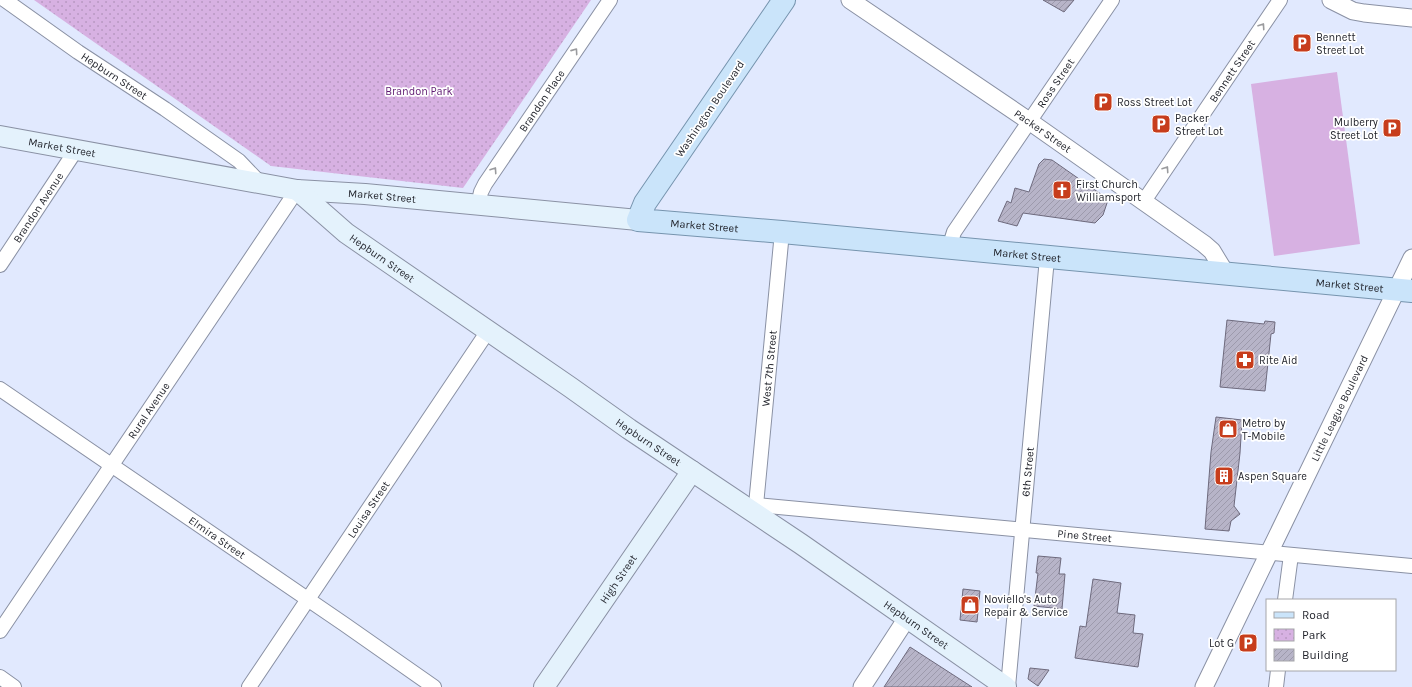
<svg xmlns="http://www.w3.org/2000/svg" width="1412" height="687" viewBox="0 0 1412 687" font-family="Karla,sans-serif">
<defs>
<pattern id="park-dots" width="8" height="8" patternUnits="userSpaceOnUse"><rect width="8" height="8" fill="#d7b1e2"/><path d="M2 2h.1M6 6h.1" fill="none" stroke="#b898c2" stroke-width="1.8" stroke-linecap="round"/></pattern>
<pattern id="building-hatch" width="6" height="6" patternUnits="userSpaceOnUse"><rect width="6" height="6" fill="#b7b4c8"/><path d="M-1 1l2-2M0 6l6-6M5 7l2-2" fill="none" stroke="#9d9aac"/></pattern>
</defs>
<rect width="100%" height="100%" fill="#e1e9fe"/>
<path fill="#d7b1e2" d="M1337,72L1360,244L1274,256L1251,84Z"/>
<path fill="url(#park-dots)" d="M34,0H591L463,188L271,166Z"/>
<path fill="url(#building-hatch)" stroke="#6e6a7d" d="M1043,0H1074L1064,12Z
M1044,159L1052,160L1105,197L1107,203L1103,215L1095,223L1023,213L1017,226L998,221L1007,201L1011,203L1015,188L1029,192L1039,164Z
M1227,320L1264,324L1265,321L1275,322L1274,333L1271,334L1265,391L1220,387Z
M1216,417L1242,420L1240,453L1234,506L1240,514L1231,521L1229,531L1205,529L1211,452Z
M1038,556L1061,558L1059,574H1065L1062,609L1034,606L1038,573H1036Z
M1093,579L1121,583L1117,613L1135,615L1133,633L1143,634L1138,667L1075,658L1080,626L1086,627Z
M963,589L980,591L977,622L960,620Z
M910,647L972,687H884Z
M1030,668L1049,670L1038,686L1028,679Z"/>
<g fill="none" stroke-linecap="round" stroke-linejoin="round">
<defs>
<g id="minor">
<path id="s1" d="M5,0L78,52L165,109L239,161L260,183"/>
<path id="s2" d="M1144,201L1280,0"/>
<path id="s3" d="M478,205L481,192L485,184L610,0"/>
<path id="s4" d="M949,248L954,232L1112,0"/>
<path id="s5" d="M0,265L76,150"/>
<path id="s6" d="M0,389L344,624L434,687"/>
<path id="s7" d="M756,505L1412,566"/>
<path id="s8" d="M753,511L756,505L782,232"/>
<path d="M1285,600L1291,555"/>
<path id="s9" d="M0,631L297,190"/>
<path d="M0,677L14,687"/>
<path id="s10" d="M249,687L488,331"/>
<path id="s11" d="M1008,687L1047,258"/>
<path d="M1276,687L1278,670"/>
</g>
<g id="tertiary">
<path id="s12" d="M850,0L1029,121L1204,244L1212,251L1226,274"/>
<path d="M1331,0L1353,11L1364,13L1412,18"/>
<path d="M862,687L907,618"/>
<path id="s13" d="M1204,687L1412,258"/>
</g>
<g id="secondary">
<path id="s14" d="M0,136L297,190L365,194L638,220"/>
<path id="s15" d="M297,190L346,233L388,262L570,387L629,429L801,544L1006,687"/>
<path id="s16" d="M544,687L692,471"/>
</g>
<g id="primary">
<path id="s17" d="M784,0L645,203L638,220L782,232L1412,291"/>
</g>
</defs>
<use href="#minor" stroke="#8a91a4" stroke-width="16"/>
<use href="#tertiary" stroke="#8a91a4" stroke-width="19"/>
<use href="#secondary" stroke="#8a91a4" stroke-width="22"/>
<use href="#primary" stroke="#7694ae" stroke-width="24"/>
<use href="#minor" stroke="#fff" stroke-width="14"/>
<use href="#tertiary" stroke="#fff" stroke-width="17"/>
<use href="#secondary" stroke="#e4f2fc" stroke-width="20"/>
<use href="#primary" stroke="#cae4fa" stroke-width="22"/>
</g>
<defs><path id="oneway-chevron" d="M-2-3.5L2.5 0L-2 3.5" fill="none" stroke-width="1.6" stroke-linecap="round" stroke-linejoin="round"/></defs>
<g stroke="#9a9b9e">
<use href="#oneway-chevron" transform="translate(1262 26) rotate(-56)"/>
<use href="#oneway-chevron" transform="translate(575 51) rotate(-55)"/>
<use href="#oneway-chevron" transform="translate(1166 169) rotate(-56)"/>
<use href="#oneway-chevron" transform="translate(494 170) rotate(-56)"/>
</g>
<defs>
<symbol id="parking-square" viewBox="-11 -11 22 22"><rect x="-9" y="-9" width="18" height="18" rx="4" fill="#c73d1c" stroke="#fff"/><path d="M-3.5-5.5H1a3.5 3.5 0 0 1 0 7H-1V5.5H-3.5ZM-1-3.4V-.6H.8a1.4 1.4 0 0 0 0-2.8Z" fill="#fff"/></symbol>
<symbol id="church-square" viewBox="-11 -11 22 22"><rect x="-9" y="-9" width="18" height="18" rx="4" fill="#c73d1c" stroke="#fff"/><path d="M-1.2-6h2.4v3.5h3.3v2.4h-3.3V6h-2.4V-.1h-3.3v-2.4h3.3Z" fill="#fff"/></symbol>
<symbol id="pharmacy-square" viewBox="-11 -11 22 22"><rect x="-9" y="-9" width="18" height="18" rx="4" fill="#c73d1c" stroke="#fff"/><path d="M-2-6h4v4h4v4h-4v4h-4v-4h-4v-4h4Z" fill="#fff"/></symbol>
<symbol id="shop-square" viewBox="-11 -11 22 22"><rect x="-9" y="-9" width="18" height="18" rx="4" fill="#c73d1c" stroke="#fff"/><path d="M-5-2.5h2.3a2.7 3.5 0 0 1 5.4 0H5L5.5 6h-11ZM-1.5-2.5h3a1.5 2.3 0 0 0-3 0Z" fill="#fff"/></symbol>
<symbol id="building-square" viewBox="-11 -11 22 22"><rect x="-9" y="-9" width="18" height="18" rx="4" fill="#c73d1c" stroke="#fff"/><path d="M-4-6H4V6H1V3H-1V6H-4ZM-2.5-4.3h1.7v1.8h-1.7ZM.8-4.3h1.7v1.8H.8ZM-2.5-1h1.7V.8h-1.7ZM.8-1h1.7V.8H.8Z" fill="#fff"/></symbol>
</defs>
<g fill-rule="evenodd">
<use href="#parking-square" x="1291" y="32" width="22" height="22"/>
<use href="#parking-square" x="1092" y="91" width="22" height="22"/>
<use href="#parking-square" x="1150" y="113" width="22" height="22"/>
<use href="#parking-square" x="1381" y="117" width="22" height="22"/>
<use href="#church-square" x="1051" y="179" width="22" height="22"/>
<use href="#pharmacy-square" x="1234" y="349" width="22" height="22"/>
<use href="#shop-square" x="1217" y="418" width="22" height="22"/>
<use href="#building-square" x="1213" y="465" width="22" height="22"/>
<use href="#shop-square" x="959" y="594" width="22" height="22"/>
<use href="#parking-square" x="1237" y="632" width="22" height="22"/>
</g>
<g text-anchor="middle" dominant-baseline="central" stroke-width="3.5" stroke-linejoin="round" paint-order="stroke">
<g font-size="11" fill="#1e2028" stroke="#fff" text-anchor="start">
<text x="1316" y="37">Bennett<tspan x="1316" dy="13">Street Lot</tspan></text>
<text x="1117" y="102">Ross Street Lot</text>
<text x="1175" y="118">Packer<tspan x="1175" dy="13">Street Lot</tspan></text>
<text x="1378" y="122" text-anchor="end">Mulberry<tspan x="1378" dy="13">Street Lot</tspan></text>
<text x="1076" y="184">First Church<tspan x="1076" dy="13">Williamsport</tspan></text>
<text x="1259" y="360">Rite Aid</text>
<text x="1242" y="423">Metro by<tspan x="1242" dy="13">T-Mobile</tspan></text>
<text x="1238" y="476">Aspen Square</text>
<text x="984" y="599">Noviello's Auto<tspan x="984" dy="13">Repair &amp; Service</tspan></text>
<text x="1234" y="643" text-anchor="end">Lot G</text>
</g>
<g font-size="11" fill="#1e2028" stroke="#fff">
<text stroke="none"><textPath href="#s2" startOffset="157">Bennett Street</textPath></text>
<text stroke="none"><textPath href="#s1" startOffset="133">Hepburn Street</textPath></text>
<text stroke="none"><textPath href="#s4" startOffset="197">Ross Street</textPath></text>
<text stroke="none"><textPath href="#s3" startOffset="123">Brandon Place</textPath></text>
<text transform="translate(710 109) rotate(-56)">Washington Boulevard</text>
<text stroke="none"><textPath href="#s12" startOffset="233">Packer Street</textPath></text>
<text stroke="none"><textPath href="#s14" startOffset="63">Market Street</textPath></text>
<text stroke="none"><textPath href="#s14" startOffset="387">Market Street</textPath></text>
<text stroke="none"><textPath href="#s5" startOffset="69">Brandon Avenue</textPath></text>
<text stroke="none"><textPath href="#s17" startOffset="331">Market Street</textPath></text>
<text stroke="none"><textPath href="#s17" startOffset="655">Market Street</textPath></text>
<text stroke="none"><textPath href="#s15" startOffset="109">Hepburn Street</textPath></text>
<text stroke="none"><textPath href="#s17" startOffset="979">Market Street</textPath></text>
<text stroke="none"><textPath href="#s8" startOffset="144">West 7th Street</textPath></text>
<text stroke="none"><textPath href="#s13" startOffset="310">Little League Boulevard</textPath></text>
<text stroke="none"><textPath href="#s9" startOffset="266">Rural Avenue</textPath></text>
<text stroke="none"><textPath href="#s15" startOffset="433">Hepburn Street</textPath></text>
<text stroke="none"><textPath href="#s11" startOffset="216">6th Street</textPath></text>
<text stroke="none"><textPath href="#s10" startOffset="214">Louisa Street</textPath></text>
<text stroke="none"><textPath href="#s7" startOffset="330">Pine Street</textPath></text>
<text stroke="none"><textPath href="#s6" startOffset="263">Elmira Street</textPath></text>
<text stroke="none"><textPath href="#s16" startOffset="131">High Street</textPath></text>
<text stroke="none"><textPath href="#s15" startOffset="757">Hepburn Street</textPath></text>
</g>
<g font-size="11" fill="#601b72" stroke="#fff">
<text x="419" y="91">Brandon Park</text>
</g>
</g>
<rect x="1266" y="599" width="130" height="72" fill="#ffffff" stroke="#a5a6a9"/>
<rect x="1274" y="612" width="20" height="6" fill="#cae4fa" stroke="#a5a6a9"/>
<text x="1302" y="619" font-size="12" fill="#1e2028">Road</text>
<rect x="1274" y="629" width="20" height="12" fill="url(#park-dots)" stroke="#a5a6a9"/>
<text x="1302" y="639" font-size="12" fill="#1e2028">Park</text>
<rect x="1274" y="649" width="20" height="12" fill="url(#building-hatch)" stroke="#a5a6a9"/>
<text x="1302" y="659" font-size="12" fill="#1e2028">Building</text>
</svg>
